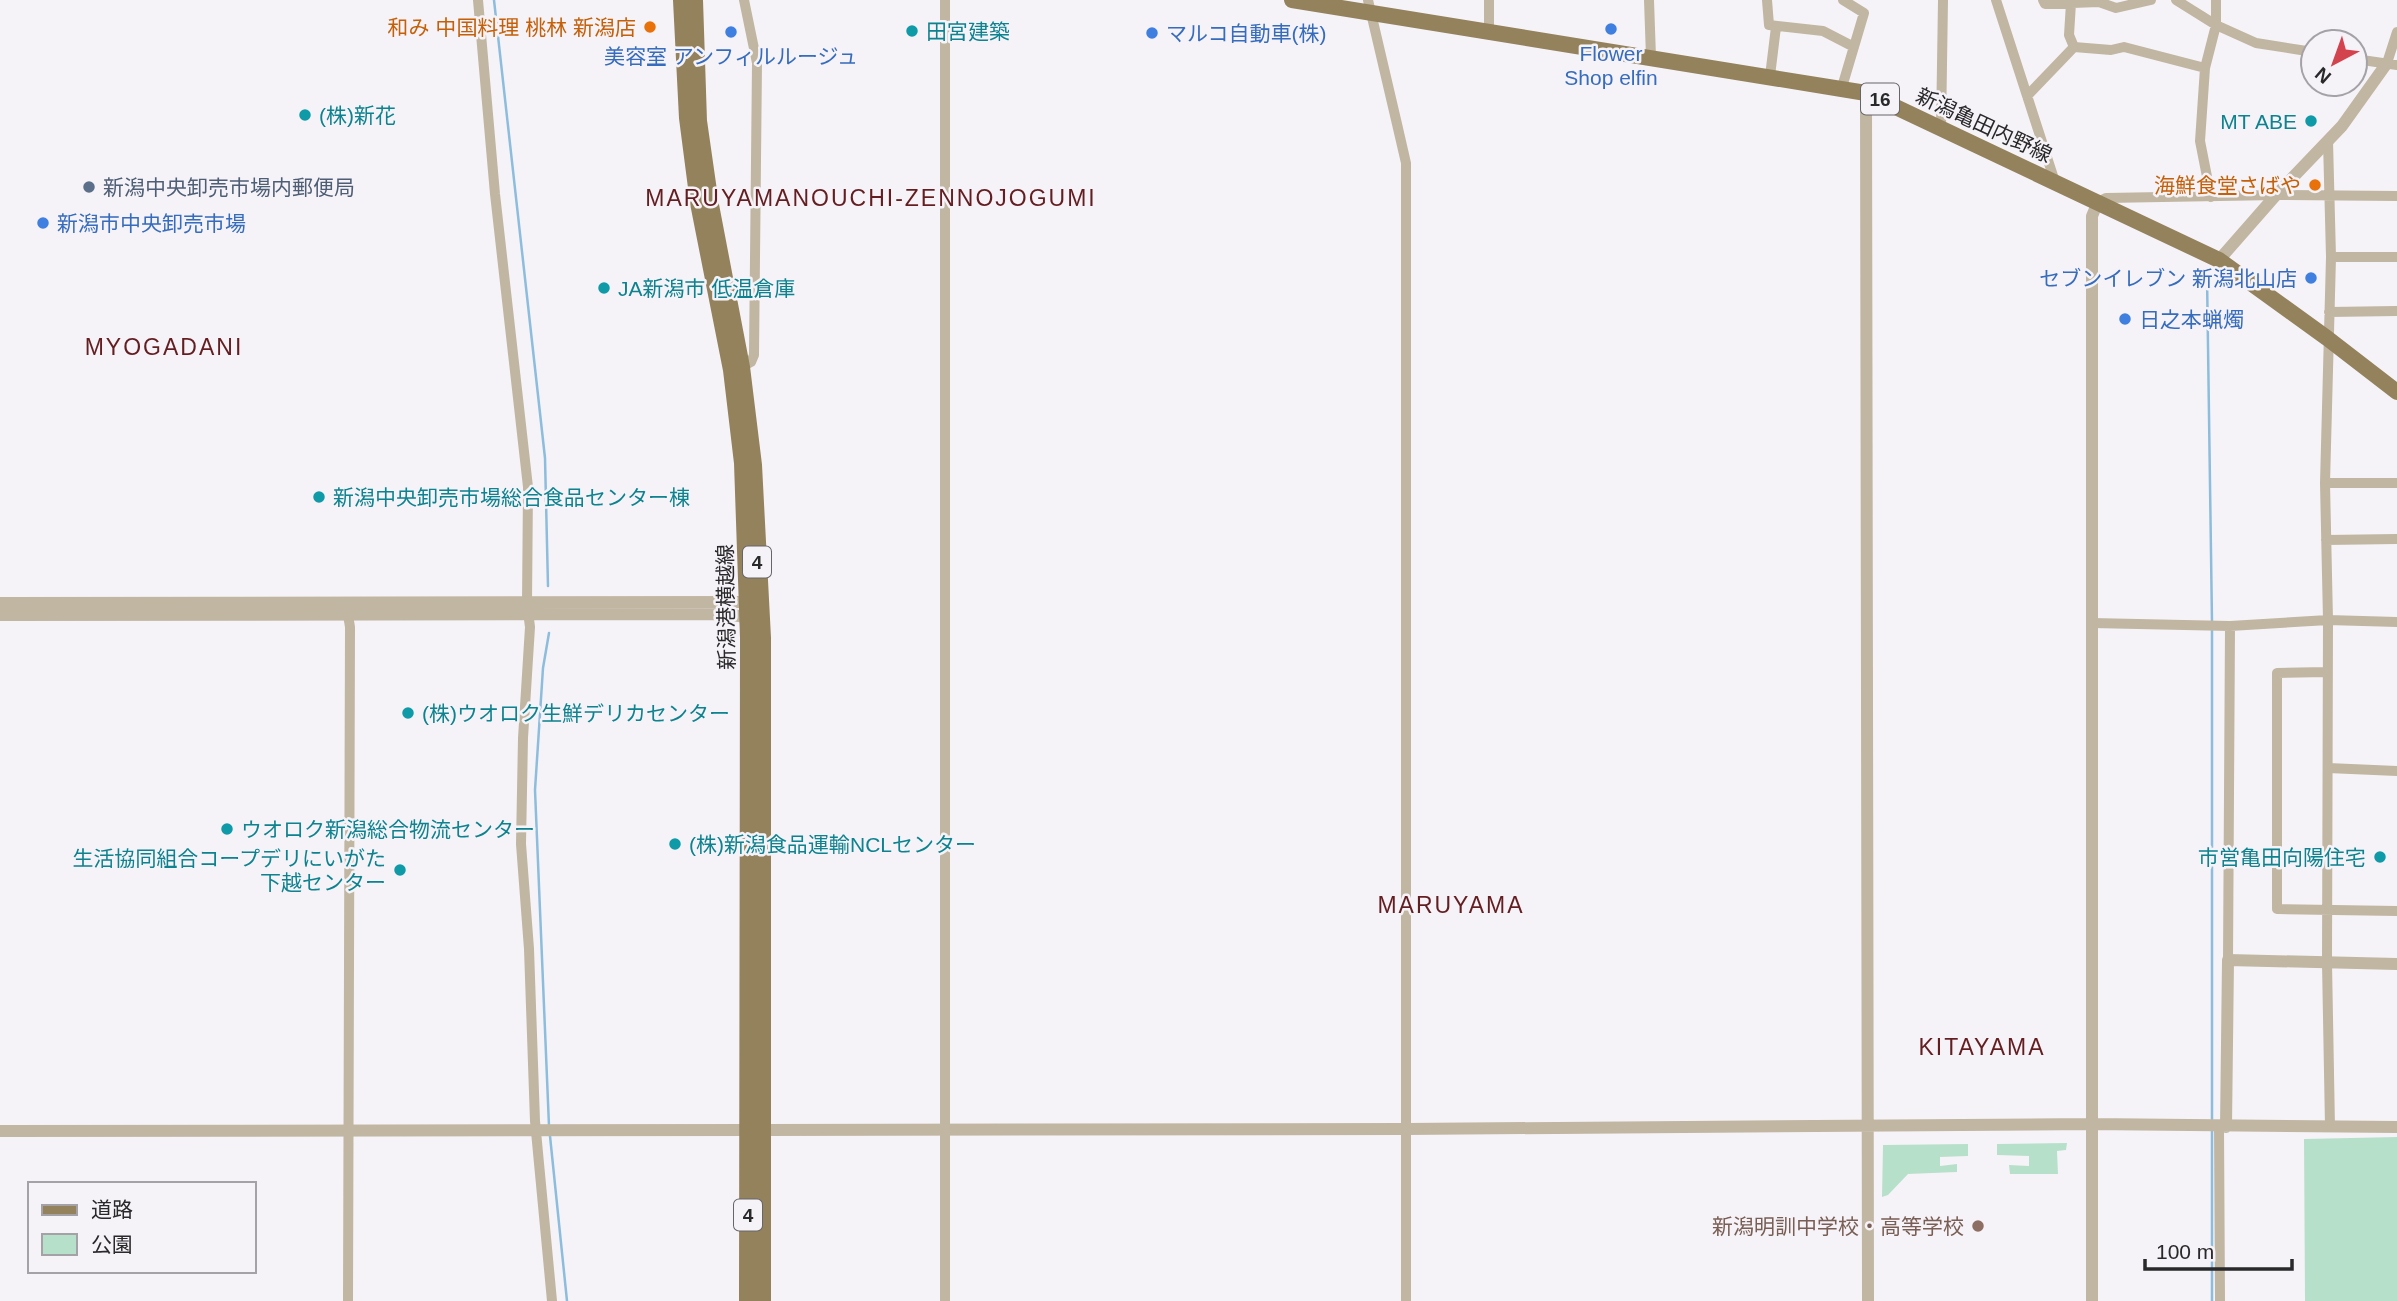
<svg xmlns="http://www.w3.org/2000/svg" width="2397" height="1301" viewBox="0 0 2397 1301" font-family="Helvetica,'Noto Sans JP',sans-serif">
<rect width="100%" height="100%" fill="#f6f3f8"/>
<path fill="#b7e0cb" d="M2397,1137V1301H2305L2304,1139Z
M2067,1143L2066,1150L2057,1151L2058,1174H2010L2009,1165L2029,1166V1156L1997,1155V1144Z
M1968,1144V1156L1940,1157V1166L1957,1164V1172L1908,1174L1888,1195L1882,1197L1883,1145Z"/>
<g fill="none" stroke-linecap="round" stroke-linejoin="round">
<path stroke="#8dbddc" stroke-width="2.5" d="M494,0L545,458L548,586
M2207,276L2212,622
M2212,629V1119
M549,633L543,668L535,790L549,1126
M2212,1129V1301
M550,1136L567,1301"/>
<path stroke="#c0b6a2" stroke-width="10" d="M478,0L495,194L528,487L527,604L530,627L523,738L521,844L529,949L535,1121L552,1301
M1368,0L1397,124L1406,163V1301
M1649,0L1651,57
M1767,0L1769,25L1823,31L1854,47
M1996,0L2055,182
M2043,0L2045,4L2099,2L2116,8L2151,0
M2176,0L2216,25L2256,43L2313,52
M2071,3L2069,35L2074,47L2111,50L2124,47L2205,68
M1489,31V0
M2355,59L2397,65
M2387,63L2397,32
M1770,76L1776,27
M1842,87L1864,13L1843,0
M2027,96L2074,47
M1941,129L1943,0
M2328,141L2331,257L2325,483L2328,620L2327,963L2330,1127
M2211,197L2200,141L2205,68L2216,25V0
M2098,202L2106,198L2276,195L2397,196
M2331,257H2397
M2329,312L2397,311
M742,367L751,362L754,355L757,63L744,0
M2325,483H2397
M2326,540L2397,539
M348,615L350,627L348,1301
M2092,623L2230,626L2328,620L2397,622
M2326,672L2277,673V909L2397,911
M2328,768L2397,771
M2228,960L2230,626
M2219,1127L2220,1301
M945,1301V0"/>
<path stroke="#c0b6a2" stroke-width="12" d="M1866,93L1868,1301
M2219,260L2276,195L2342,126L2387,63
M0,603L756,602
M0,615L724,614L753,618
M2226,1127L2228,960L2397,964
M0,1131L1405,1129L2091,1124L2397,1127
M2092,1301V216L2098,202"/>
<path stroke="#93825c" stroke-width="16" d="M681,0L687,118L698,203L731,370L742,463L748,638L747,1301
M695,0L699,121L711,205L742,367L754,465L763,638V1301
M1292,0L1866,93L2219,260L2327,338L2397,392"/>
</g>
<g fill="#e8710a" stroke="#f6f3f8" stroke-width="2.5">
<circle cx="650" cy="27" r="7"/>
<circle cx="2315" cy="185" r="7"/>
</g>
<g fill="#3f7fe0" stroke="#f6f3f8" stroke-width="2.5">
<circle cx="1611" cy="29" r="7"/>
<circle cx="731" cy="32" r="7"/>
<circle cx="1152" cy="33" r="7"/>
<circle cx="43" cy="223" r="7"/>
<circle cx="2311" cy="278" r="7"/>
<circle cx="2125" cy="319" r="7"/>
</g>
<g fill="#0f9aa8" stroke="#f6f3f8" stroke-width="2.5">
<circle cx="912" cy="31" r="7"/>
<circle cx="305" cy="115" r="7"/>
<circle cx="2311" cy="121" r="7"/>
<circle cx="604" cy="288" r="7"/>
<circle cx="319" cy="497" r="7"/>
<circle cx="408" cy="713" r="7"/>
<circle cx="227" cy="829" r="7"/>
<circle cx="675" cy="844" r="7"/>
<circle cx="2380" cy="857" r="7"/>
<circle cx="400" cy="870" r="7"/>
</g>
<circle fill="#5c6f8a" stroke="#f6f3f8" stroke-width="2.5" cx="89" cy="187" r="7"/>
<circle fill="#8d6e63" stroke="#f6f3f8" stroke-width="2.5" cx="1978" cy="1226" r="7"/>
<g text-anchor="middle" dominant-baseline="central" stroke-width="5" stroke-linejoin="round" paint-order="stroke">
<g fill="#f6f3f8" stroke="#666568" stroke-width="2">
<rect x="1861" y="83.5" width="38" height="31" rx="5"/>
<rect x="743" y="546.5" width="28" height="31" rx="5"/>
<rect x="734" y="1199.5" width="28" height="31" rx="5"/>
</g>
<g font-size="19" font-weight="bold" fill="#29282a">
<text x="1880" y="99">16</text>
<text x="757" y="562">4</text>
<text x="748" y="1215">4</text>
</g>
<g font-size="21" fill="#c56008" stroke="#f6f3f8" text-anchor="end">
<text x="636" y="27">和み 中国料理 桃林 新潟店</text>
<text x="2301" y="185">海鮮食堂さばや</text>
</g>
<g font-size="21" fill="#0d838f" stroke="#f6f3f8" text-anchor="start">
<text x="926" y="31">田宮建築</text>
<text x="319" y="115">(株)新花</text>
<text x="2297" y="121" text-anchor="end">MT ABE</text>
<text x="618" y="288">JA新潟市 低温倉庫</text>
<text x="333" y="497">新潟中央卸売市場総合食品センター棟</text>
<text x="422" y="713">(株)ウオロク生鮮デリカセンター</text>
<text x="241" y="829">ウオロク新潟総合物流センター</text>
<text x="689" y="844">(株)新潟食品運輸NCLセンター</text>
<text x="2366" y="857" text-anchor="end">市営亀田向陽住宅</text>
<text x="386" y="858" text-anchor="end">生活協同組合コープデリにいがた<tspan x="386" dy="24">下越センター</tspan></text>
</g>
<g font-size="21" fill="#366cbe" stroke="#f6f3f8" text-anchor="start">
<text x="1166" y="33">マルコ自動車(株)</text>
<text x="1611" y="53" text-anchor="middle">Flower<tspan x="1611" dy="24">Shop elfin</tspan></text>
<text x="731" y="56" text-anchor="middle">美容室 アンフィルルージュ</text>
<text x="57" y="223">新潟市中央卸売市場</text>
<text x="2297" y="278" text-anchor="end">セブンイレブン 新潟北山店</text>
<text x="2139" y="319">日之本蝋燭</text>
</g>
<g font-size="21" fill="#29282a" stroke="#f6f3f8">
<text transform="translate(1984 125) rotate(25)">新潟亀田内野線</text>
<text transform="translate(726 607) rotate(-91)">新潟港横越線</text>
</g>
<g font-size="21" fill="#4e5e75" stroke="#f6f3f8" text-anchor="start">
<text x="103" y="187">新潟中央卸売市場内郵便局</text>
</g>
<g font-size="21" fill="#785e54" stroke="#f6f3f8" text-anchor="end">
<text x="1964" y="1226">新潟明訓中学校・高等学校</text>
</g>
<g font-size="23" letter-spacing="2" fill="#631e22" stroke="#f6f3f8">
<text x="871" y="198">MARUYAMANOUCHI-ZENNOJOGUMI</text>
<text x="164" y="347">MYOGADANI</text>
<text x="1451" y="905">MARUYAMA</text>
<text x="1982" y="1047">KITAYAMA</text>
</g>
</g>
<rect x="28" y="1182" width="228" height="91" fill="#f6f3f8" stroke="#a4a2a6" stroke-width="2"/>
<rect x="42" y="1205" width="35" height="10" fill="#93825c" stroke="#a4a2a6" stroke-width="2"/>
<text x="91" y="1217" font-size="21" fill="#29282a">道路</text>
<rect x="42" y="1234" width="35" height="21" fill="#b7e0cb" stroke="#a4a2a6" stroke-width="2"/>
<text x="91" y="1252" font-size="21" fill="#29282a">公園</text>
<g transform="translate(2334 63) rotate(221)"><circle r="33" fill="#f6f3f8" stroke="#a4a2a6" stroke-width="2"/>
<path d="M0-5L12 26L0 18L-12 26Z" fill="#d3434d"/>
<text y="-10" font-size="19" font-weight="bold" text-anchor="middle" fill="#29282a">N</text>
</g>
<path d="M2145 1259v10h147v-10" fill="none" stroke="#29282a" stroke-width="3.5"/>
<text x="2156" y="1259" font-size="21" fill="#29282a" stroke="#f6f3f8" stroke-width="5" paint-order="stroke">100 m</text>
</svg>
